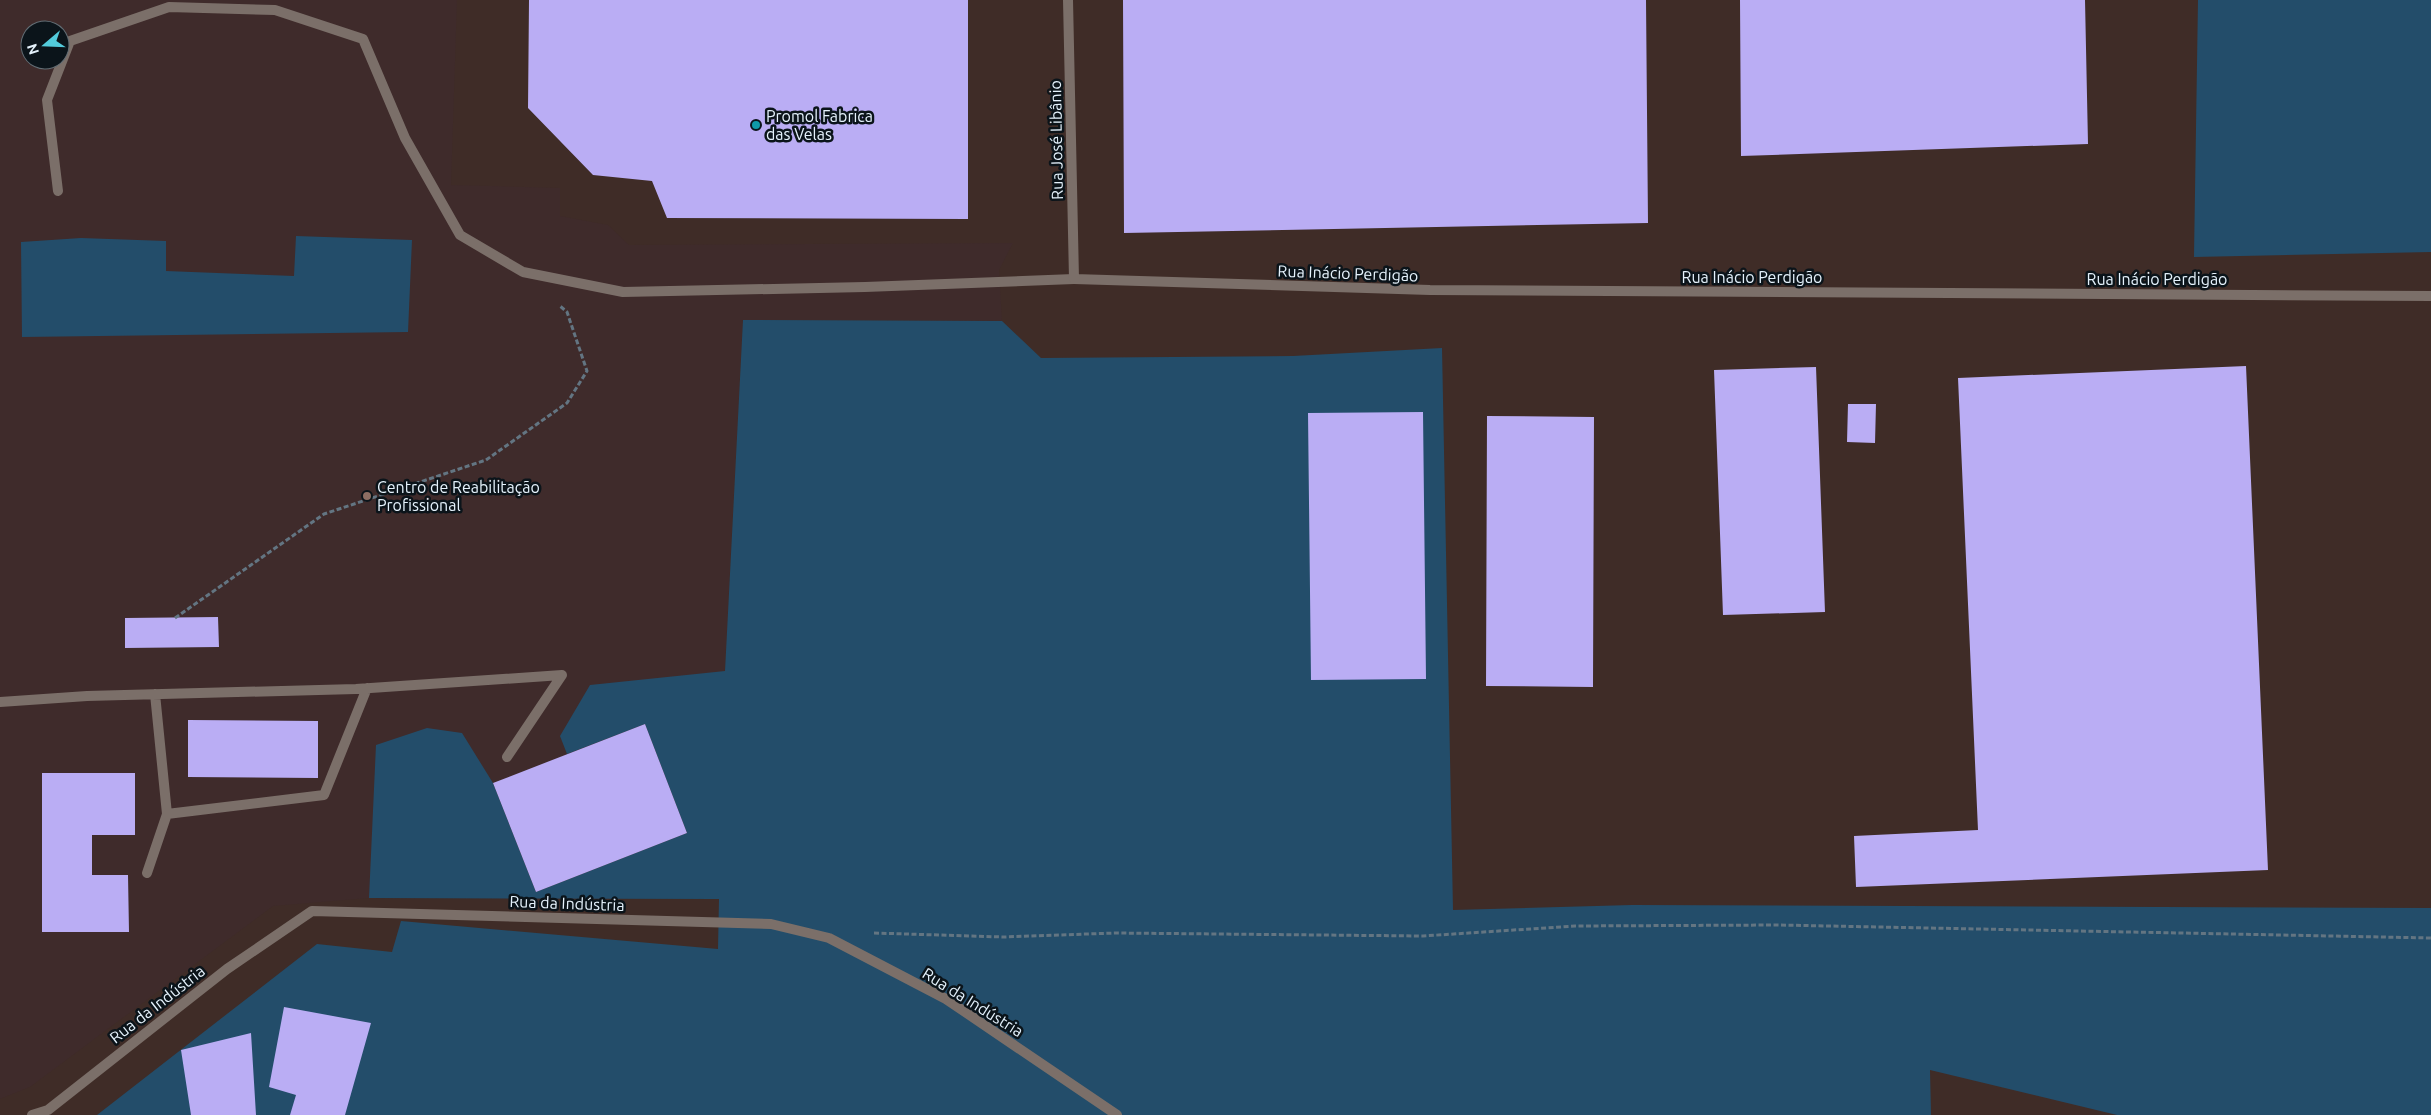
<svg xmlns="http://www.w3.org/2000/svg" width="2431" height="1115" viewBox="0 0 2431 1115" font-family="Ubuntu,sans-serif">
<rect width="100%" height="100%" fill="#172c3b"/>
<path fill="#3f2c27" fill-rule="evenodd" d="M0,0H2431V1115H0ZM30,30H60V60H30Z"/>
<path fill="#3f2b2b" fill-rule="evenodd" d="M0,0H457L451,185L560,188V216L608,225L629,245L1013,243L999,270L1002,321L743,320L724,688L719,899L369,898L273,906L30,1087L0,1099ZM30,30H60V60H30Z"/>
<path fill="#234d6a" d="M2198,0H2431V252L2194,257Z
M296,236L412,240L408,332L22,337L21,242L81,238L166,241V271L294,276Z
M743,320L1002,321L1041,358L1293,356L1442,348L1453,910L1632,905L2431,908V1115H2117L1930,1070L1931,1115H97L317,944L392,952L401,921L718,949L719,899L369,898L376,745L427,728L462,733L493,783L536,892L687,833L645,724L567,754L560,736L590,685L725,671Z"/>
<path fill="#baadf4" d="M529,0H968V219L667,218L652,181L593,175L528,108Z
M1123,0H1646L1648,223L1124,233Z
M1740,0H2085L2088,144L1741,156Z
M2246,366L2268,870L1856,887L1854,836L1978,830L1958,378Z
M1816,367L1825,612L1723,615L1714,370Z
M1848,404H1876L1875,443L1847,442Z
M1423,412L1426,679L1311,680L1308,413Z
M1487,416L1594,417L1593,687L1486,686Z
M218,617L219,647L125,648V618Z
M188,720L318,721V778L188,777Z
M645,724L687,833L536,892L493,783Z
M42,773H135V835H92V875H128L129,932H42Z
M284,1007L371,1023L345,1115H290L296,1095L269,1087Z
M251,1033L256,1115H191L181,1050Z"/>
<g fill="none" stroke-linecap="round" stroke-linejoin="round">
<path stroke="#637582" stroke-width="3" stroke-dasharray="5 2.5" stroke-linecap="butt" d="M175,618L324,514L486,460L567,403L587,371L567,312L560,306
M874,933L1003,937L1115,933L1423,936L1575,926L1778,925L2431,938"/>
<path stroke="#7b6f69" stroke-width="10" d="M58,191L47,100L70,41L169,7L275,10L363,39L405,138L460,235L523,272L623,292L865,287L1074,279
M155,694L167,814L324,795L367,688
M0,702L87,696L356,689L562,675L507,757
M147,873L167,814"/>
<path stroke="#7b6f69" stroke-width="10" d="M1068,0L1074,279L1430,290L2431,296
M32,1115L48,1110L227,969L312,911L771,924L829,938L946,999L1117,1115"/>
</g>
<circle fill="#0f9aa8" stroke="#0b141a" stroke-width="2" cx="756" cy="125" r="5"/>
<circle fill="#8d6e63" stroke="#0b141a" stroke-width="2" cx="367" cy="496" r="5"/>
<g text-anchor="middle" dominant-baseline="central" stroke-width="5" stroke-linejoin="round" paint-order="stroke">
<g font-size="16" fill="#e5f2fc" stroke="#0b141a" text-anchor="start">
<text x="766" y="116">Promol Fabrica<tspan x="766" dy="18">das Velas</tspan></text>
<text x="377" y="487">Centro de Reabilitação<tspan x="377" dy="18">Profissional</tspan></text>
</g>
<g font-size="16" fill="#e5f2fc" stroke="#0b141a">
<text transform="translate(1056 140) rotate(-91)">Rua José Libânio</text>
<text transform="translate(1348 273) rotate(2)">Rua Inácio Perdigão</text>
<text x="1752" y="277">Rua Inácio Perdigão</text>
<text x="2157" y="279">Rua Inácio Perdigão</text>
<text transform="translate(567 903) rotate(2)">Rua da Indústria</text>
<text transform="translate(973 1002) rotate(32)">Rua da Indústria</text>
<text transform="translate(157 1004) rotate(-38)">Rua da Indústria</text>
</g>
</g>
<g transform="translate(45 45) rotate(251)"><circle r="24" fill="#0b141a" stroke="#626d74"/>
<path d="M0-4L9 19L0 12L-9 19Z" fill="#53cbdb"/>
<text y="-8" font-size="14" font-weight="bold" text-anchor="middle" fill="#e5f2fc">N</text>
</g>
</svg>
